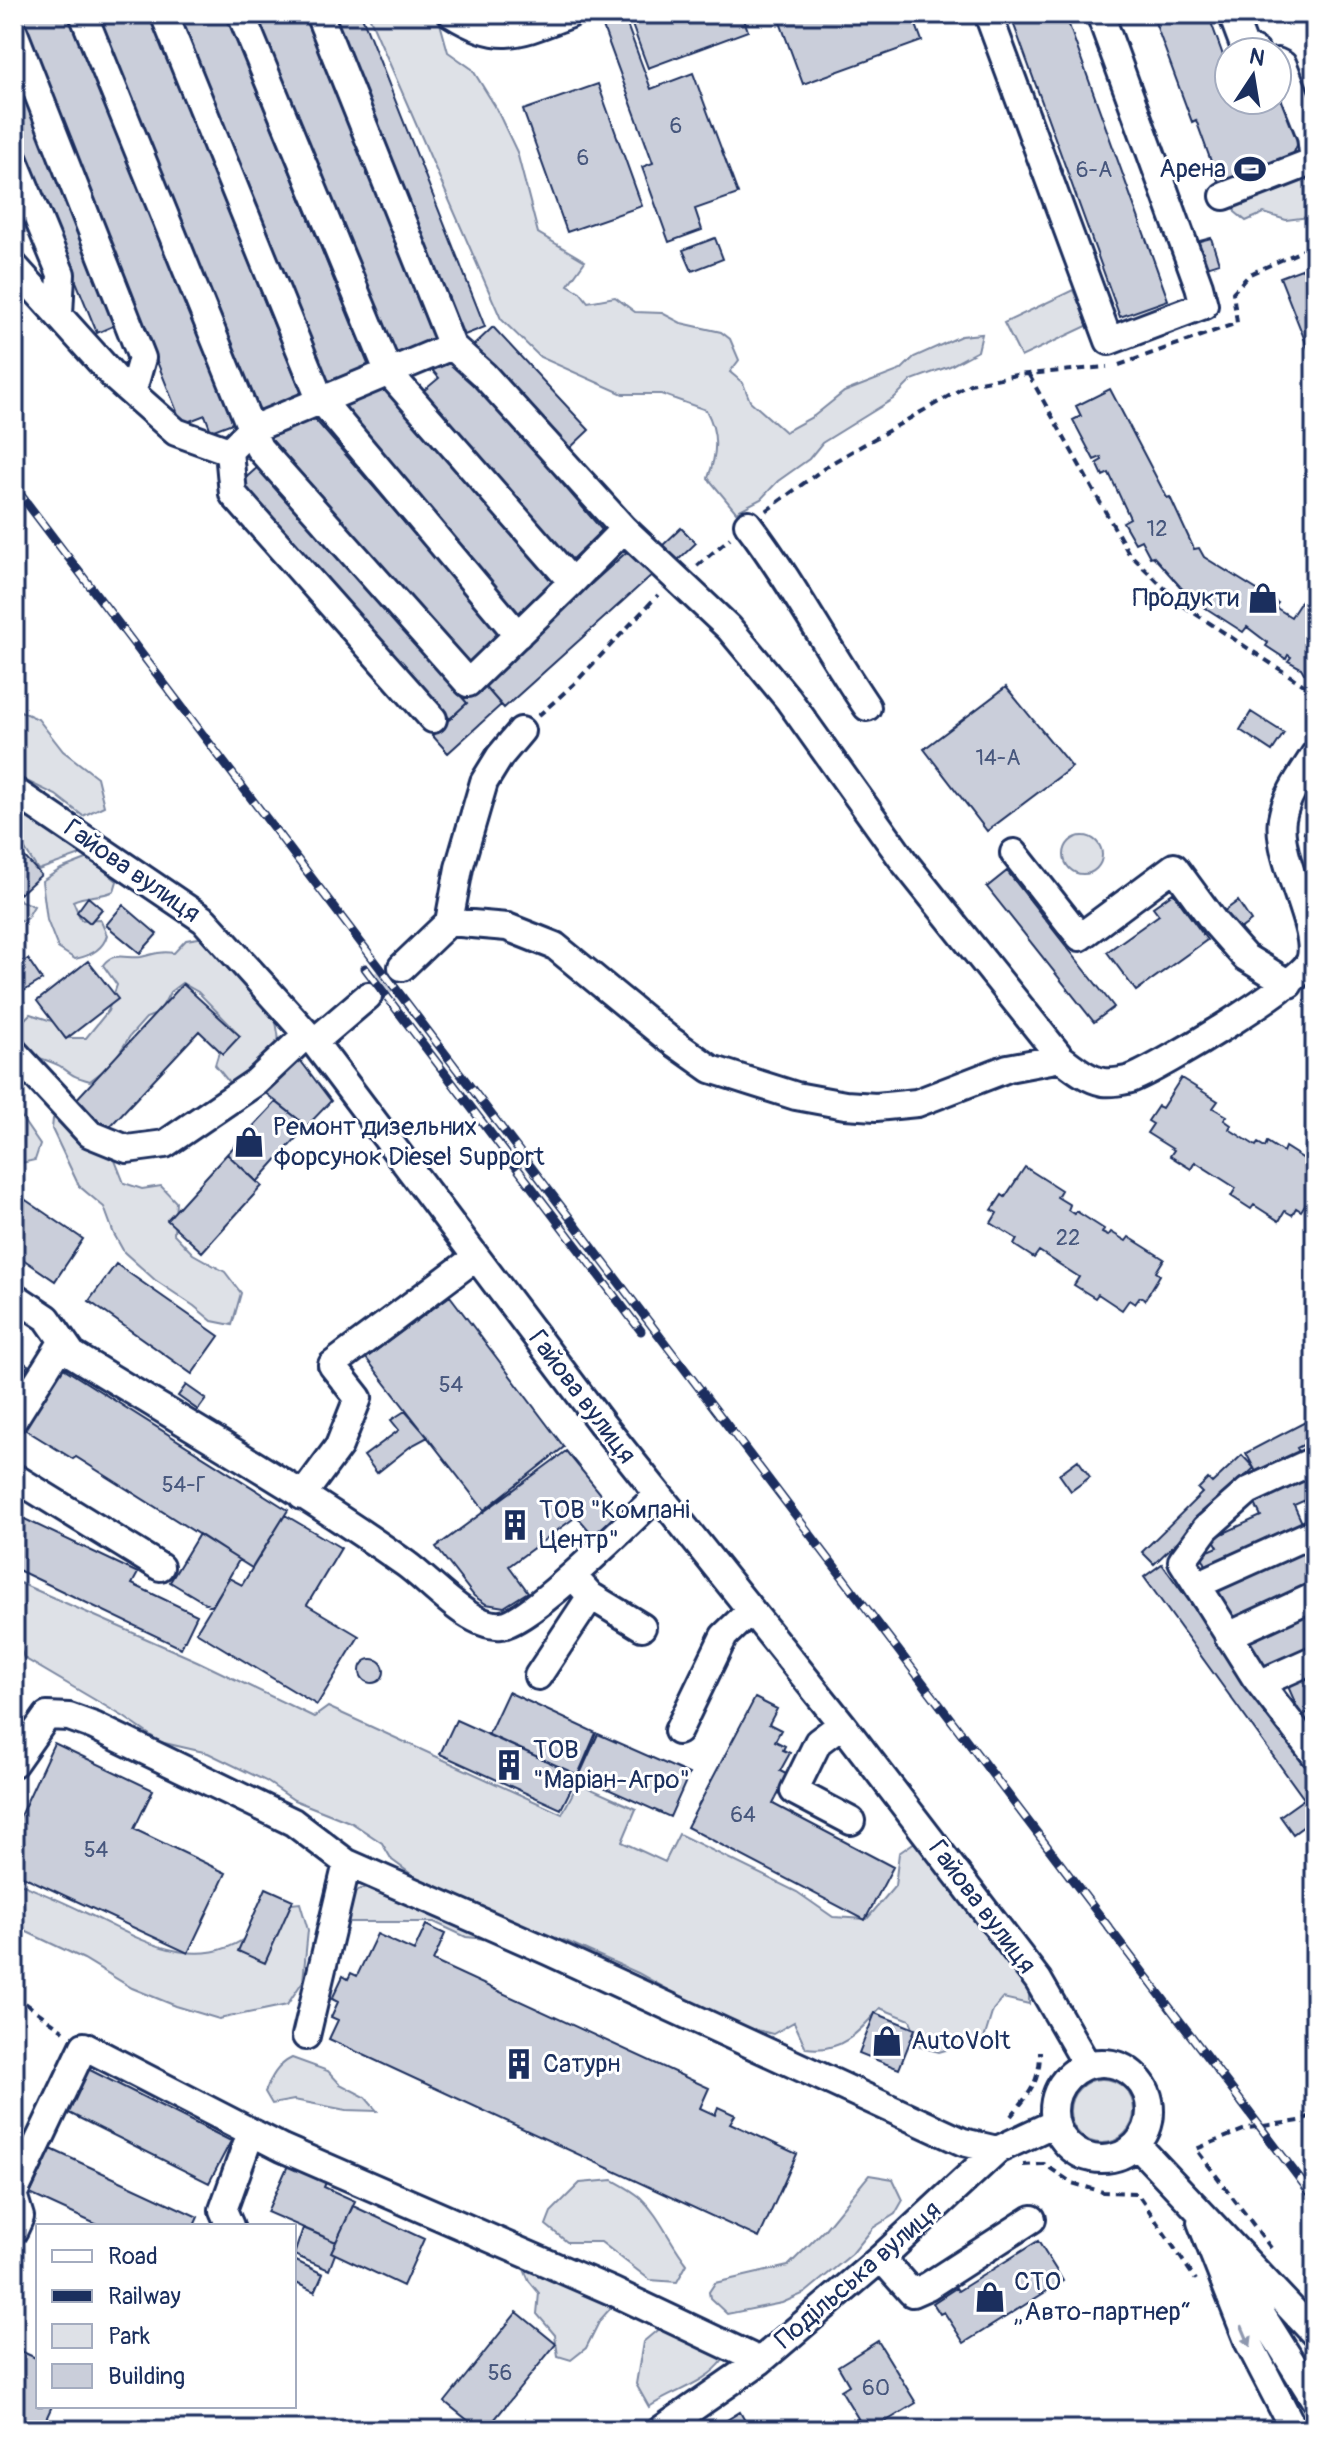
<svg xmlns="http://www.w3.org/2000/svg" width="1329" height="2444" viewBox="0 0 1329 2444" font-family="Pangolin,sans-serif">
<rect width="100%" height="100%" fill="#fff"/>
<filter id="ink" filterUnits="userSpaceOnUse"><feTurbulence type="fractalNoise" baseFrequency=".0125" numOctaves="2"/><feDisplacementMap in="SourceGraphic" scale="16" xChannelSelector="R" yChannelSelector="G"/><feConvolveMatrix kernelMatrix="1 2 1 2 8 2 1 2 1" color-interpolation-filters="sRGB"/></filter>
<g filter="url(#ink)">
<path fill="#dee1e7" stroke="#7c88a2" stroke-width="2" d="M368,14H435L438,16L448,52L472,69L495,106L517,152L538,233L585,261L568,285L580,292L588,302L615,297L635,312L662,313L681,323L721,332L730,339L739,360L730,372L743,383L750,401L785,432L814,416L844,392L901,370L914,357L961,336L982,334L978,351L950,366L912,380L893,399L822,443L809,459L778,481L761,499L736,512L708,478C717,454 719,434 706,410L661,394H623L540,357L501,319Z
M1304,14H1315V60L1304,47L1308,35Z
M1315,176V218L1309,217L1286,220L1264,213L1246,221L1235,212L1234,198Z
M1073,290L1089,325L1021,357L1004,323Z
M14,708L38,719L63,751L97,777L104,806L83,816L56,795L14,775Z
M14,790L89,845L78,856L38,870L24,848L14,849Z
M1064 855a19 19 0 1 1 38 0a19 19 0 1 1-38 0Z
M89,858L117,881L114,891C99,898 87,894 73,901L81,920L100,919L107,935C103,950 90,956 75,959L58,948L47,920L42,881L61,869Z
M14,891L21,901L34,906L27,918L14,925Z
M218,935C246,969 278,998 279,1045L232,1086L215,1065L219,1052L235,1030L198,992L182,983L170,992L159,1013L146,1018L130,1036L112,1064L90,1081C72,1076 74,1076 60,1066C50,1060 27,1055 15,1049L17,1027L30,1014L55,1022L65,1038H86L108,1011L117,985L103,965C113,951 126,959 141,957C154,954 160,951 174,953L186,940Z
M14,1107L40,1145L35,1160L17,1164H14Z
M58,1117L86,1143L114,1158L124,1183L142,1189L161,1186L176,1202L174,1234L193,1254L225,1272L241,1293L232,1325L212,1321L194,1306L155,1280L124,1252L114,1234L104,1207L79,1186L52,1129L53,1119Z
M20,1583L197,1661L314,1717L328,1707L562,1814L578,1783L636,1809L622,1842L665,1862L679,1834L797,1892L833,1917L867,1919L895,1886L899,1853L922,1837L1029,1981V2004L1003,1998L993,2010L984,2039L939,2052L920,2047L910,2020L880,2008C858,2033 841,2053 806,2048L794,2022L773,2034L728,2023L638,1973L564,1940L538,1948L438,1894L392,1860L382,1843L352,1823L294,1800L266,1781L208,1753L160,1742L124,1717L24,1658L14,1634V1593Z
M14,1881C37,1891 60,1900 82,1911C137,1937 198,1979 255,1931C262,1925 268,1914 273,1906L300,1903L308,1930L303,1981L287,2005L219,2019L176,2006L132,1988L84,1959L27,1932L14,1928Z
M369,1885L480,1918L487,1939L466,1937L434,1922H346L347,1896Z
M292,2058L328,2071L340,2084L365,2097L377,2111L346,2110L294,2100L272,2104L265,2092C271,2078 277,2065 292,2058Z
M1070 2111a32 32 0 1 1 64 0a32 32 0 1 1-64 0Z
M869,2175L893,2179L903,2200L895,2214L873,2228L852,2254L805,2293L782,2303L727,2314L710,2298L709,2292L715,2283L788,2266L825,2229Z
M613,2180C622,2185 632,2190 640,2197C660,2216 670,2243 687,2264L677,2282L650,2280L601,2242H567L546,2225L551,2212L580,2183Z
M521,2262L618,2300L600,2320L586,2348L571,2360L558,2356L555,2335L537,2314L539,2293L529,2281Z
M662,2326L705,2339L724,2359C706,2384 674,2390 649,2407L636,2384L643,2342Z"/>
<path fill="#caceda" stroke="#1b2f5e" stroke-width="2" d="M18,14H72L235,422L211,431L205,415L182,424Z
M96,14H149L302,394L256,412Z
M177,14H226L370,369L328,386Z
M254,14H304L440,343L397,360Z
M334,14H361L485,327L462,336Z
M605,14H623L651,89L693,73L738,194L695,209L702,230L669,242L642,167L653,163L599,16Z
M628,14H742L748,31L648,68Z
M777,14H912L922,41L803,84Z
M1010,14H1065L1168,300L1120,317Z
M1152,14H1208L1229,72V100H1277V84L1301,136L1289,164L1221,189L1196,120L1192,122Z
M14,63L120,323L97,333L14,129Z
M598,84L642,206L567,232L523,110Z
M14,179L27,208L14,213Z
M715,238L723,259L692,271L683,250Z
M1211,238L1219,263L1203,268L1196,242Z
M1315,264V366L1280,277Z
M493,327L589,430L569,449L473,346Z
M456,360L602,530L568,563L421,393L439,378L432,370Z
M384,388L557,587L524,619L338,408Z
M1110,389L1166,496L1167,498L1170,497L1194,549L1199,548L1204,557L1278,603L1275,607L1291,617L1312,585L1315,587V675L1304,673L1301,668L1288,661L1291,657L1288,655L1286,659L1266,646L1268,643L1247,627L1243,632L1184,594L1185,592L1153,556L1150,557L1141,540L1135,543L1123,522L1130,518L1109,473L1103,476L1097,463L1102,460L1101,457L1094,460L1073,420L1081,416L1076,406Z
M312,416L504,637L471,667L269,437Z
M259,466L467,703L450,719L240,483Z
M681,528L696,543L676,562L662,546Z
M631,548L654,573L504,708L482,683Z
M482,683L501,705L448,753L432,735L467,703L464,699Z
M1006,687L1072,767L987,831L924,749Z
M1251,712L1284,733L1272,751L1240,730Z
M1315,813V839L1304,833Z
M21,853L41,875L20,894L14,887V859Z
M1007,871L1114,1007L1094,1022L987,887Z
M1173,893L1207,940L1136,991L1107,952L1159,915L1153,907Z
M88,897L102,909L90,923L77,912Z
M1238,901L1251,921L1232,935L1219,915Z
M123,905L157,934L140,953L106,925Z
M28,959L42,980L22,992L14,978V967Z
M88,961L118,999L66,1039L37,1001Z
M183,984L240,1036L223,1054L199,1031L104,1133L73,1103Z
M14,995L24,1002L14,1015Z
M297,1056L331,1101L307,1126L264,1092Z
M1181,1078L1218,1101L1213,1108L1227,1116L1224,1120L1231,1125L1229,1129L1256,1146L1258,1143L1265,1147L1267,1142L1283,1152L1285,1147L1315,1166L1312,1183L1315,1189L1301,1211L1296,1208L1292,1215L1285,1211L1279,1221L1254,1205L1251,1209L1231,1196L1236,1188L1195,1162L1191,1169L1170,1156L1174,1150L1147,1133L1153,1124L1148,1121L1158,1106L1162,1108Z
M276,1102L307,1126L257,1182L227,1154Z
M227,1154L262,1186L202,1252L167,1220Z
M1025,1167L1061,1190L1057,1197L1070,1205L1068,1210L1074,1214L1076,1211L1104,1229L1102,1233L1108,1236L1111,1232L1126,1241L1129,1237L1164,1259L1156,1272L1160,1275L1145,1300L1140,1297L1135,1304L1129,1300L1122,1310L1098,1294L1095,1298L1074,1285L1079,1277L1039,1251L1034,1258L1014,1245L1017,1239L991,1223L997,1213L992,1210L1002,1195L1005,1197Z
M14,1192L83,1239L55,1281L14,1253Z
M116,1264L219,1336L192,1374L89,1301Z
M450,1296L564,1447L484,1510L366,1358Z
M14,1339L24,1345L16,1358L28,1365L14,1386Z
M60,1366L288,1510L252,1568L76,1457L73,1459L21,1427Z
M186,1385L206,1399L198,1410L178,1396Z
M405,1411L428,1437L411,1446L377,1473L364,1456L399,1430L391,1420Z
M1315,1417V1439L1297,1448L1302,1457L1279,1468L1275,1462L1256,1472L1246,1453Z
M566,1451L618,1515L593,1535L577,1516L509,1566L528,1592L504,1607L486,1604L474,1596L436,1547Z
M1242,1455L1254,1468L1154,1564L1142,1552L1202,1493L1198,1489L1208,1479L1212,1483Z
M1078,1460L1090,1477L1071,1491L1059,1474Z
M1315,1475V1509L1310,1498L1294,1505L1304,1527L1290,1533L1288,1528L1234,1553L1236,1557L1208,1570L1201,1554L1218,1547L1213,1538L1261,1516L1254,1502Z
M14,1514L138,1573L132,1584L197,1615L181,1648L14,1568Z
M285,1515L341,1548L307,1605L359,1636L317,1705L196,1632L229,1578L242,1585Z
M199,1534L239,1560L212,1607L170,1582Z
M1315,1543V1584L1232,1621L1216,1587Z
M1162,1564L1315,1775V1814L1144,1577Z
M1315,1606V1648L1263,1671L1247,1636Z
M360 1671a12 12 0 1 1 24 0a12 12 0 1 1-24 0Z
M1315,1669V1709L1301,1716L1286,1682Z
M508,1692L596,1733L578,1775L488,1735Z
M755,1698L777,1709L769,1724L781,1730L775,1741L785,1746L783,1750L790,1753L780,1771L788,1775L773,1804L893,1867L865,1920L687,1827Z
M456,1720L578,1775L561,1809L440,1754Z
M598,1734L689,1774L670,1817L579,1776Z
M54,1743L153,1790L134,1829L226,1873L188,1953L14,1872V1829Z
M1304,1799L1315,1814V1818L1293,1834L1280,1816Z
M1315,1847V1864L1306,1853Z
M266,1888L293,1900L265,1963L238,1951Z
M426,1925L445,1934L433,1961L709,2088L700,2108L715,2115L718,2107L735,2115L730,2123L797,2154L759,2238L329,2039L338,2020L331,2017L338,2002L332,1999L343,1976L348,1979L351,1973L357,1976L377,1934L414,1951Z
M875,2013L915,2029L899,2069L859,2053Z
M88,2069L231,2141L209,2183L67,2112Z
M51,2149L198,2217L194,2226H100L30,2194Z
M289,2163L327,2180L324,2187L355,2201L336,2242L267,2212Z
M353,2206L424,2239L403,2286L331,2252Z
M303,2228L336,2242L331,2252L335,2254L329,2270L294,2255Z
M1038,2241L1063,2281L964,2343L944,2312L940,2314L933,2303L956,2288L958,2291Z
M294,2260L323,2274L315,2292L294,2282Z
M517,2312L556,2344L486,2430H480L445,2402Z
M878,2341L916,2403L872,2430H865L841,2390L849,2385L838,2366Z
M14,2348L38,2359V2406H52L41,2430H14Z
M740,2412L750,2430H711Z
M858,2419L865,2430H830Z"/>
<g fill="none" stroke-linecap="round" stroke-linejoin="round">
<path stroke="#d1d5df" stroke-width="26" stroke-dasharray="26 13" stroke-linecap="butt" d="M368,996L402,967"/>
<defs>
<path id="minor" d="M83,14L259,448L468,683L572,582
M164,14L320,399L518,635
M241,14L389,373L572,582L624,529
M319,14L452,346L484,375L624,529L729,628L788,699L905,863L1061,1058C1073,1067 1087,1079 1103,1082C1111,1083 1126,1081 1133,1078C1161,1067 1301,983 1310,961C1321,930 1276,860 1282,819C1286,795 1303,773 1315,754
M452,14C501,45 520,33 570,14
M988,14L1109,341L1204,305L1199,286L1100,14
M1232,14L1244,46L1256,52
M14,33L142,358L132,393
M14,160L61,274L59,315
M1224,196L1314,161L1311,136L1283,65L1277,62
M14,266L115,378L176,432L229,451L250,430L452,346
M229,451L233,494L433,719
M748,524C792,582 826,647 867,707
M14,791L204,920L314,1042L602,1424L842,1724L1038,1980L1087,2065
M1014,853L1080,937L1174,867L1215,923L1245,957L1289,984
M449,922L507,927L555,946L666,1037L711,1069L796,1096L845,1105L876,1107L917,1103L1008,1068L1061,1058
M402,967L449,922L459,868L484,782L500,756L521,731
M314,1042L368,996
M14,1052L90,1134L127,1149L165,1144L256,1082L307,1034
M14,1296L47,1318L72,1354C184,1423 299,1488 406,1564C431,1582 470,1628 501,1625C530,1623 631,1520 658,1495
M14,1419L63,1341
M1315,1460L1248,1491L1206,1528L1182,1561L1255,1677L1315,1755
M14,1477L160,1567
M302,1496L339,1446L358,1398L332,1365L476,1257
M580,1584L591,1596L642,1627
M1197,1585L1315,1532
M1228,1636L1315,1596
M538,1676L591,1596
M1261,1683L1315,1659
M842,1724L818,1742L794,1791L851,1821
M678,1731L724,1636L751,1610
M14,1763L47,1716L69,1717L94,1726L293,1822L347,1863L548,1951L963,2142L997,2150
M306,2036L347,1863
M1054 2111a48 48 0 1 1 96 0a48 48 0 1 1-96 0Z
M1137,2145L1315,2334
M14,2193L84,2046L282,2148L614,2292L760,2361
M14,2197L20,2217L14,2230
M1201,2222L1249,2343L1294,2430
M230,2226L223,2210L246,2146L253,2133
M881,2258L912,2293L928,2286L1032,2219
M1233,2269L1315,2400
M661,2430L760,2361L881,2258L997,2150L1055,2123"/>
</defs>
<use href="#minor" stroke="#1b2f5e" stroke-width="32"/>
<path stroke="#1b2f5e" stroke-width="4" stroke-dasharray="8 6" stroke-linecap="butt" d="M1119,365L1237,323L1233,292L1250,274L1315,245
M1029,375L1128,552L1179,603L1310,689L1315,688
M766,511L830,464L970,384L1016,375L1107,367
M697,566L730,538
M538,716L574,684L658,595
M14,1995L64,2031
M1011,2116C1030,2093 1040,2082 1040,2051
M1023,2165L1044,2164L1072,2183L1103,2192L1137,2193L1196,2280
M1271,2248L1196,2149L1248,2128L1300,2121L1315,2114"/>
<use href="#minor" stroke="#fff" stroke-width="26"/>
<defs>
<path id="rail" d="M14,486L1315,2199
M365,968L641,1331"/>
</defs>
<use href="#rail" stroke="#1b2f5e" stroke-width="9"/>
<use href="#rail" stroke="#fff" stroke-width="6" stroke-dasharray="18" stroke-linecap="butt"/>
</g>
<defs><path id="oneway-solid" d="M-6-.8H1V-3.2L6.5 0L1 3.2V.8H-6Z" transform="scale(2)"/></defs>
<use fill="#8d97ae" href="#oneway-solid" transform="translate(1246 2336) rotate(67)"/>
</g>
<defs>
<symbol id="stadium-bare" viewBox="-9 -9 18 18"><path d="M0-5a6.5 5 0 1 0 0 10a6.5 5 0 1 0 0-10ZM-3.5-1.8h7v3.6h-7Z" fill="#1b2f5e" stroke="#fff" stroke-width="2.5" paint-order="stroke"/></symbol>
<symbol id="shop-bare" viewBox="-9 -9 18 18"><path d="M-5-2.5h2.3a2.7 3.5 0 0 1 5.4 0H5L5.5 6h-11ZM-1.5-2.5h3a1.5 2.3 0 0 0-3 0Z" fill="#1b2f5e" stroke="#fff" stroke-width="2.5" paint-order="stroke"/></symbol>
<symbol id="building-bare" viewBox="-9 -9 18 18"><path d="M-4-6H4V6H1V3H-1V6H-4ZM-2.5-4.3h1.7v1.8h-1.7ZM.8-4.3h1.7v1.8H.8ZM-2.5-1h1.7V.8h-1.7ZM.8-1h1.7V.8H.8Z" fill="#1b2f5e" stroke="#fff" stroke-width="2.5" paint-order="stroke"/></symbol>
</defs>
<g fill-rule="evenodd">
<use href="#stadium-bare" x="1228" y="147" width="44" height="44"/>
<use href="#shop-bare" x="1241" y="576" width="44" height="44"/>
<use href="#shop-bare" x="227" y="1120" width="44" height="44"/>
<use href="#building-bare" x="493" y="1503" width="44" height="44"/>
<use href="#building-bare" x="487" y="1743" width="44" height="44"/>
<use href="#shop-bare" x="865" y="2019" width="44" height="44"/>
<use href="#building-bare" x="497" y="2042" width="44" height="44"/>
<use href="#shop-bare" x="968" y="2275" width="44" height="44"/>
</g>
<g text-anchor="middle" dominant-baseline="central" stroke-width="6" stroke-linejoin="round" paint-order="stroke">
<g font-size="22" fill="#47577d">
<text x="676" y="126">6</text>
<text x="583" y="158">6</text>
<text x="1094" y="170">6-А</text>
<text x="1157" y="529">12</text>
<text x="998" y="758">14-А</text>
<text x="1068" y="1238">22</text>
<text x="451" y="1385">54</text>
<text x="184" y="1485">54-Г</text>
<text x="743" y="1815">64</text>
<text x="96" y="1850">54</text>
<text x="500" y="2373">56</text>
<text x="876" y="2388">60</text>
</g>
<g font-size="26" fill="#1b2f5e" stroke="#fff" text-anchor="start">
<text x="1226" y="169" text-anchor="end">Арена</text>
<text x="1239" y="598" text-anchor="end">Продукти</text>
<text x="273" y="1127">Ремонт дизельних<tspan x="273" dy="30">форсунок Diesel Support</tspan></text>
<text x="539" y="1510">ТОВ "Компані<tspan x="539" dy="30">Центр"</tspan></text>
<text x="533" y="1750">ТОВ<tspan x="533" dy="30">"Маріан-Агро"</tspan></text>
<text x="911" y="2041">AutoVolt</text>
<text x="543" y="2064">Сатурн</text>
<text x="1014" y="2282">СТО<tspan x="1014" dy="30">„Авто-партнер“</tspan></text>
</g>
<g font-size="26" fill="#1b2f5e" stroke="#fff">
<text transform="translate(132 871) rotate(35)">Гайова вулиця</text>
<text transform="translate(582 1397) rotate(53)">Гайова вулиця</text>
<text transform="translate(982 1907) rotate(53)">Гайова вулиця</text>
<text transform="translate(858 2275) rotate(-41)">Подільська вулиця</text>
</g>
</g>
<rect width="1329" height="2444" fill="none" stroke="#fff" stroke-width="48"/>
<rect x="24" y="24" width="1281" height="2396" fill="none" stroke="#1b2f5e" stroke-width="3" filter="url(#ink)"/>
<rect x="36" y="2224" width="260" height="184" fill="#ffffff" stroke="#a4acbf" stroke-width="2"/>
<rect x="52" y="2250" width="40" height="12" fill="#ffffff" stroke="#a4acbf" stroke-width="2"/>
<text x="108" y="2264" font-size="24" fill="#1b2f5e">Road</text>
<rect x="52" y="2290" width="40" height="12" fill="#1b2f5e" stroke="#a4acbf" stroke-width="2"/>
<text x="108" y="2304" font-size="24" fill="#1b2f5e">Railway</text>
<rect x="52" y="2324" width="40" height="24" fill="#dee1e7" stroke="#a4acbf" stroke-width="2"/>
<text x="108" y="2344" font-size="24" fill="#1b2f5e">Park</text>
<rect x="52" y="2364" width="40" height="24" fill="#caceda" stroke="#a4acbf" stroke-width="2"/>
<text x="108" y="2384" font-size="24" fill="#1b2f5e">Building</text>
<g transform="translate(1253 76) rotate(12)"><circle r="38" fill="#ffffff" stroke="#a4acbf" stroke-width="2"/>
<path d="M0-6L14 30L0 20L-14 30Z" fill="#1b2f5e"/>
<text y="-12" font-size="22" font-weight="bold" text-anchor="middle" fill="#1b2f5e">N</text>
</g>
</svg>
